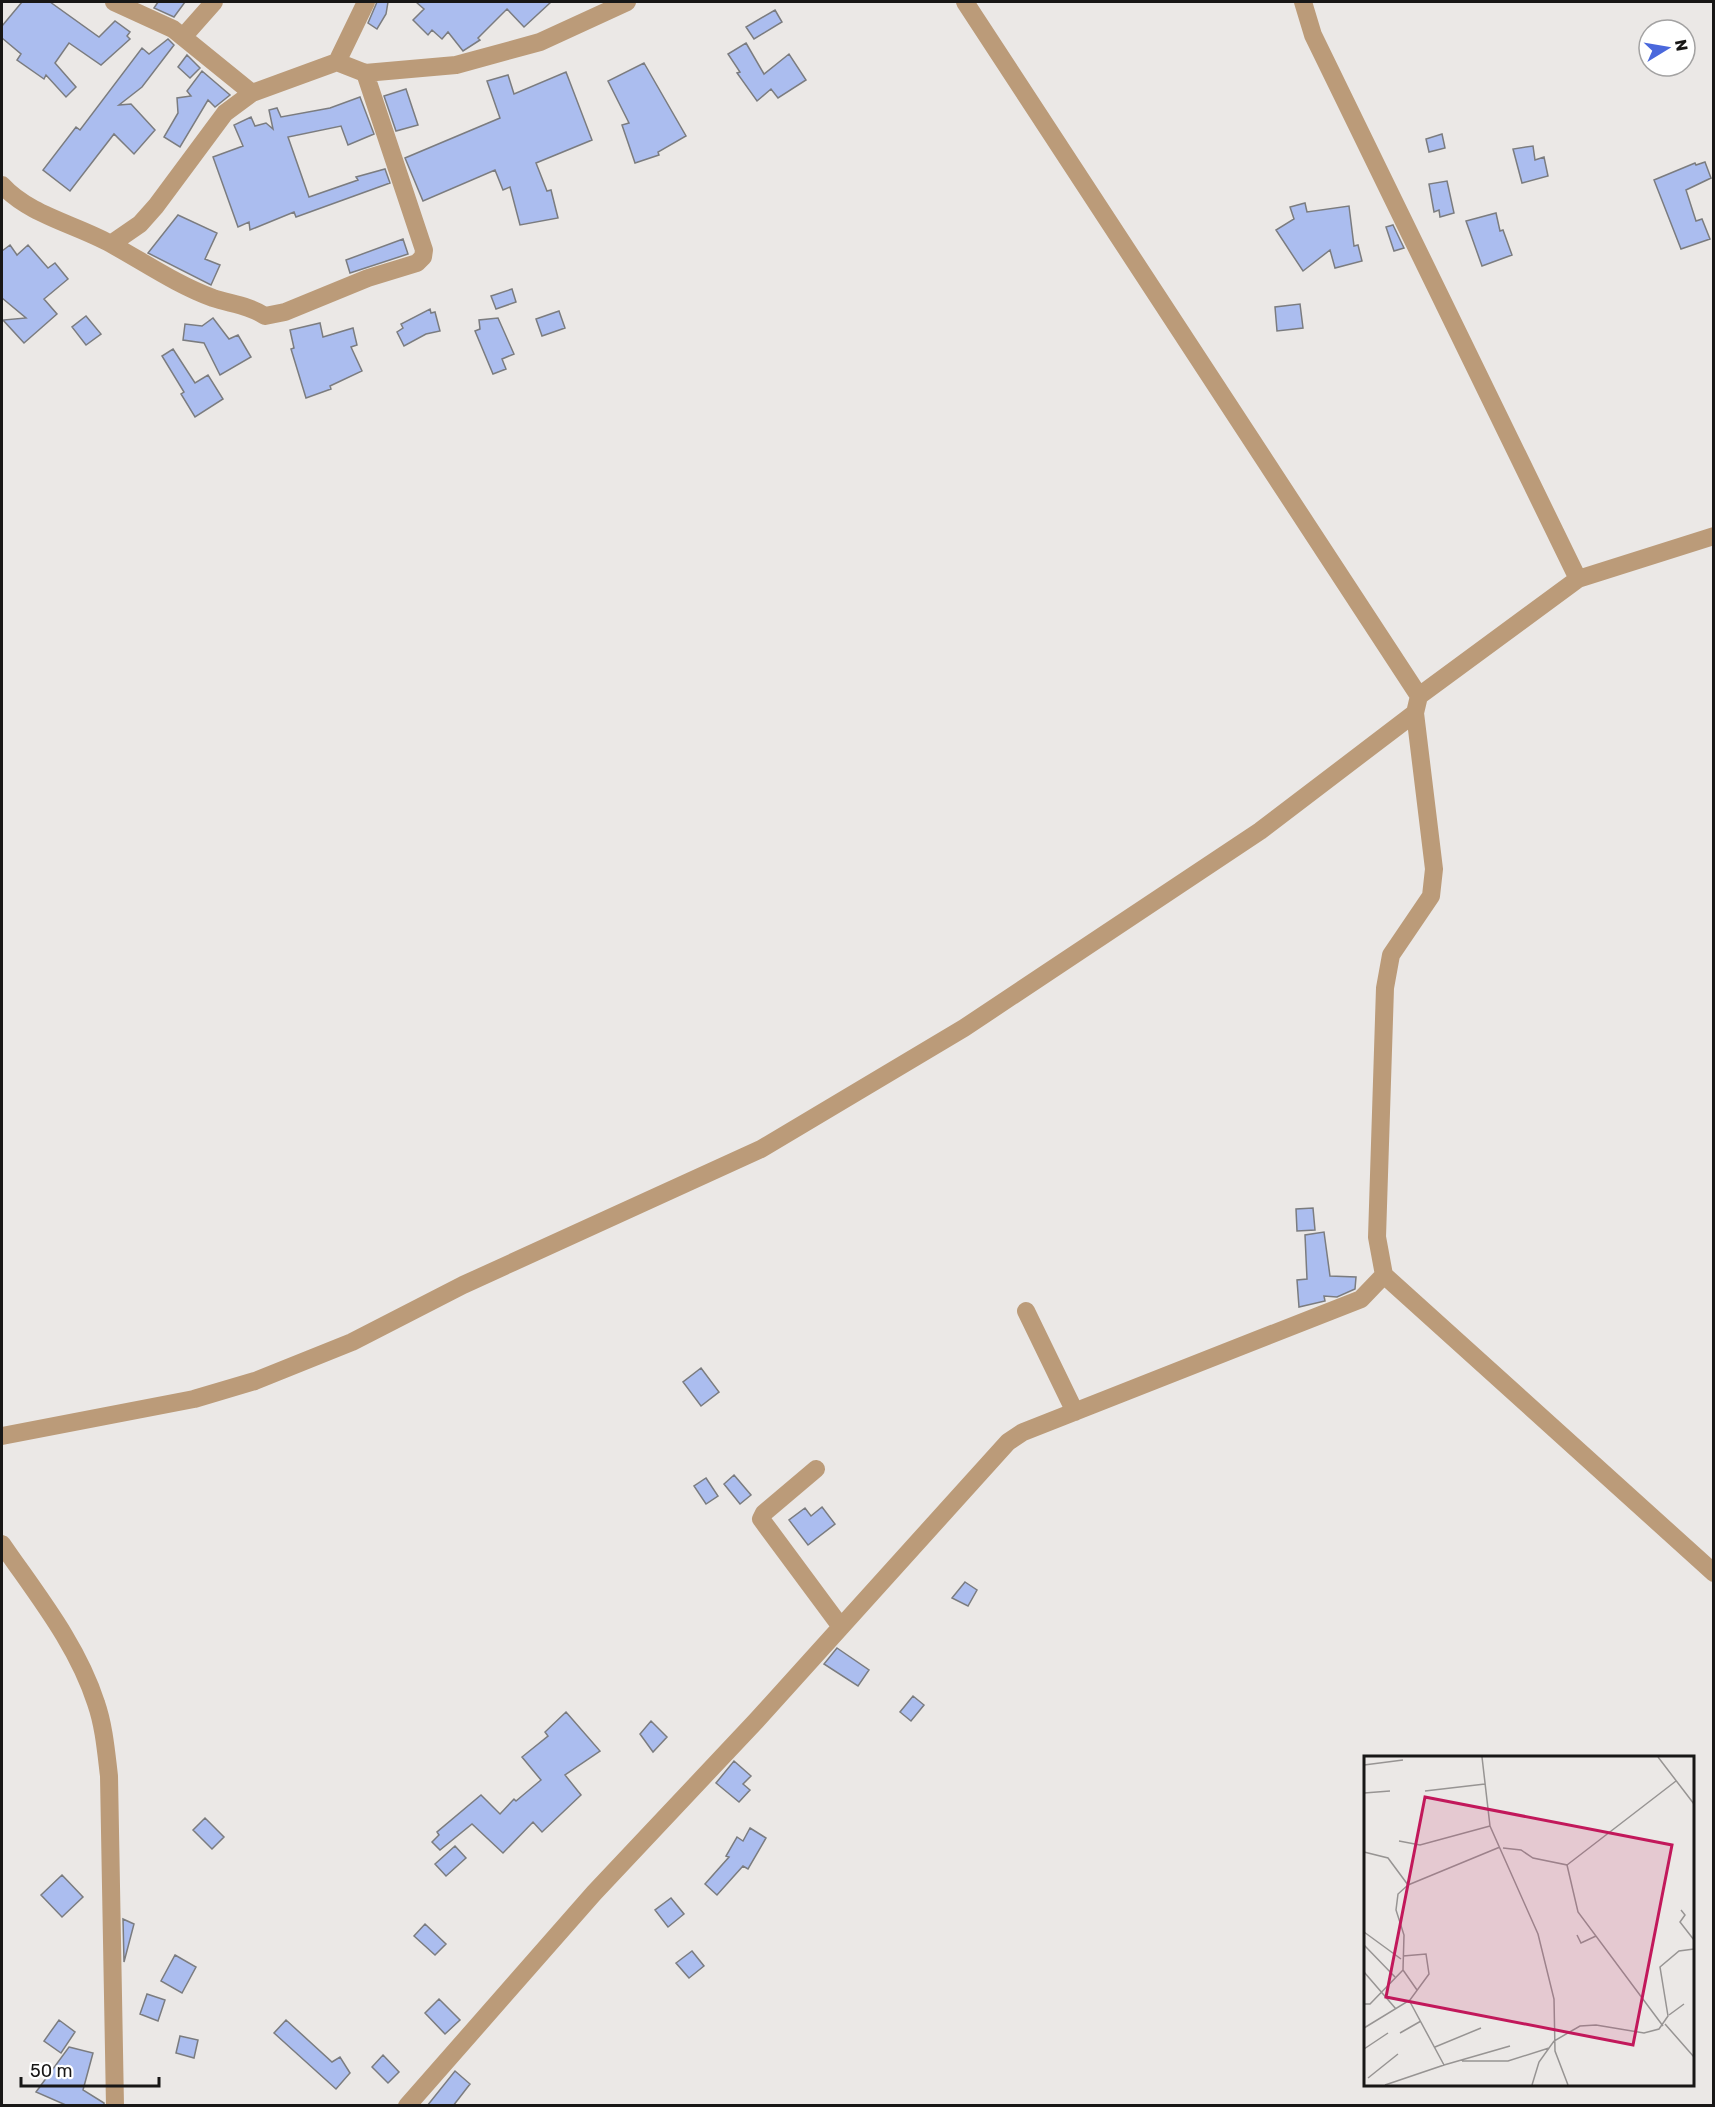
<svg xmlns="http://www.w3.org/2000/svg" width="1715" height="2107" viewBox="0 0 1715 2107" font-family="Rubik,sans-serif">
<rect width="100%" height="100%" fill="#ebe8e6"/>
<path fill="#abbdef" stroke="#7b7c7f" stroke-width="1.5" d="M22,2H50L99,37L115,21L130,32L127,36L130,39L101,65L69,43L55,63L76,87L66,97L46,75L44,79L17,60L21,54L2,38V26Z
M158,2H185L174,17L154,8Z
M377,2H388L386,14L377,29L368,23Z
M416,2H551L524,27L507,9L478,38L480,40L463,51L448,32L442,39L432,30L428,35L413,20L424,9Z
M775,10L782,22L754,39L746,27Z
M168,39L174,45L142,87L119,105L131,104L155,130L134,154L114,134L70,191L43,170L76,127L80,130L142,48L149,54Z
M746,43L764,74L789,54L806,80L778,98L771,89L757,101L737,73L740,72L728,54Z
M187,55L200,68L190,78L178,67Z
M644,63L686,136L658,152L659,155L635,163L622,125L629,123L608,81Z
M202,71L230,95L215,107L208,100L180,147L164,137L178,113L177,98L191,96L187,91Z
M566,72L592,140L536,163L547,191L551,190L558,218L520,225L510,187L503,190L495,170L423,201L405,158L500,118L487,81L508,75L514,94Z
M406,89L418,125L396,131L384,96Z
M360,97L374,134L348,145L341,126L288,137L309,197L358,180L356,177L385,169L390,183L296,217L294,212L250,230L249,222L238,227L213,157L243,146L234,125L251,117L255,126L266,123L273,129L269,110L277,108L281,117L330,108Z
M1442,134L1445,148L1429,152L1426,139Z
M1533,146L1535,160L1544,157L1548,176L1522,183L1513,149Z
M1705,162L1711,178L1686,190L1696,221L1702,219L1710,239L1681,249L1654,180L1695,163L1696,165Z
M1447,181L1454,213L1440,217L1439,210L1434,212L1429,184Z
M1305,203L1307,212L1349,206L1354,246L1358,245L1362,261L1335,268L1330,250L1303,271L1276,230L1294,219L1290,207Z
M1496,213L1500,231L1503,230L1512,255L1482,266L1466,221Z
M178,215L217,233L205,259L220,265L211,285L148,253Z
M1393,225L1404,248L1394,251L1386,227Z
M403,239L408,254L350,273L346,260Z
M10,245L17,255L28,245L48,268L55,263L68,279L44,299L57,314L24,343L3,320L26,318L2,298V251Z
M512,289L516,302L496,309L491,296Z
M1300,304L1303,328L1277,331L1275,307Z
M430,309L431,313L435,312L440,331L426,334L404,346L397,332L403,328L401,324Z
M559,311L565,328L542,336L536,319Z
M86,316L101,334L86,345L72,327Z
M213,318L229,339L238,335L251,357L220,375L204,343L183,340L185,324L202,326Z
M498,318L514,354L502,359L506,369L493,374L475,331L480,329L479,320Z
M320,323L323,337L353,328L357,345L351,347L362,371L330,386L331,389L306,398L291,349L294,348L290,330Z
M173,349L195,383L208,375L223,399L195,417L181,394L184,392L162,356Z
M1313,1208L1315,1230L1297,1231L1296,1209Z
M1324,1232L1330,1276L1356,1277L1355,1289L1337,1297L1324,1296L1325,1301L1299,1307L1297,1280L1307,1279L1305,1235Z
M701,1368L719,1392L701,1406L683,1382Z
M734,1475L751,1495L740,1504L724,1484Z
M706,1478L718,1496L706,1504L694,1486Z
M822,1507L835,1524L808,1545L789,1520L805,1508L811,1516Z
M965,1582L977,1590L968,1606L952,1598Z
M837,1648L869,1670L858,1686L824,1664Z
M913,1696L924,1705L911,1721L900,1712Z
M566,1712L600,1751L565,1775L581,1795L542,1832L533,1822L503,1853L472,1824L440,1850L432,1842L439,1835L437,1832L481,1795L500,1814L514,1799L516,1801L541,1780L522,1757L548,1736L545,1732Z
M651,1721L667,1737L653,1752L640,1734Z
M734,1761L751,1776L743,1784L750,1790L739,1802L716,1783Z
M205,1818L224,1837L212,1849L193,1830Z
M750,1828L766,1838L748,1869L743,1866L717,1895L705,1884L729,1857L726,1856L737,1837L743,1841Z
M455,1846L466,1858L446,1876L435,1864Z
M62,1875L83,1897L62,1917L41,1895Z
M671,1898L684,1914L668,1927L655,1910Z
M123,1919L134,1924L124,1962Z
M425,1924L446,1944L435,1955L414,1936Z
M692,1951L704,1966L689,1978L676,1963Z
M175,1955L196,1967L182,1993L161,1981Z
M147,1994L165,2000L158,2021L140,2014Z
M439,1999L460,2020L445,2034L425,2013Z
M59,2020L75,2032L61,2053L44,2041Z
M286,2020L332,2062L340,2057L350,2073L336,2089L274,2033Z
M180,2036L198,2040L194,2058L176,2053Z
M69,2047L93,2053L83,2090L104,2103V2106H68L36,2092Z
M383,2055L399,2072L388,2083L372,2067Z
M455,2071L470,2084L453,2106H427Z"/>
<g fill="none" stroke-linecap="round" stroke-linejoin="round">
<path stroke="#bb9b79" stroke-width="18" d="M114,2L173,29L252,93
M965,2L1419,696
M1303,2L1313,35L1578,579
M183,37L214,2
M337,62L366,2
M2,185C29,215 75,224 111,244C144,262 177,285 213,298C231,304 248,305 265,316L285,312L368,278L417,263L423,257L424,250L365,73
M111,244L140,224L156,206L225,113L252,93L337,62L365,73L456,65L540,42L627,2
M1384,1275L1714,1573
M1026,1311L1075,1412
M2,1436L194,1399L255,1381L352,1342L463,1285L761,1149L964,1028L1260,831L1415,713L1419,696L1578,579L1714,536
M816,1469L764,1513L761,1519L841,1627
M2,1544C37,1595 77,1644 96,1703C104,1726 106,1751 109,1776L115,2106
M407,2106L594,1893L756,1721L1008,1442L1023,1432L1361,1299L1384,1275L1377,1237L1385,988L1391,955L1431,896L1434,869L1415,713"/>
</g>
<g transform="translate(1364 1756)">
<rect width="330" height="330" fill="#ebe8e6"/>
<path fill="none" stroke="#979493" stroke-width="1.5" d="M118,1L126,70L174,178L190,243L191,295L204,329M294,1L330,48M0,9L39,4M61,35L121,28M0,37L26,35M35,85L56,89L126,70M139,92L157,94L169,102L203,109L214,156L299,270M0,96L24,102L44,129L34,138L32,154L40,179L39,214L53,234M203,109L312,25M44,129L136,91M317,154L321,159L316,166L330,184M0,176L37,203M213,179L217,187L232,180M0,189L31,221M0,216L32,253M0,248H6L39,214M305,259L320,248M301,268L330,301M0,272L46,244L65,218L62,198L39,200M36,277L57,265M71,291L117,272M0,293L24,277M98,305H144L185,292M80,309L146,290M4,322L34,298M21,329L80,309L45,244M168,329L175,306L190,285L216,270L232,269L280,277L295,273L304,260L296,211L315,195L330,193"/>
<path fill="#c2185b" fill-opacity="0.15" stroke="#c2185b" stroke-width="3" d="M61,41L308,89L269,289L22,241Z"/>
<rect width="330" height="330" fill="none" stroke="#181716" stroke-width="3"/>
</g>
<rect width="1715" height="2107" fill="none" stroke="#181716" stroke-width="6"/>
<g transform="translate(1667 48) rotate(79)"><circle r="28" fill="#ffffff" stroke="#a3a2a2" stroke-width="1.5"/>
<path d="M0-4.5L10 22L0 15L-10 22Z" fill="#4a68dc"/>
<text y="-9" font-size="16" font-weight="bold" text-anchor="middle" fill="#181716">N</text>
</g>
<path d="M21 2077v9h138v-9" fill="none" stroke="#181716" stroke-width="3"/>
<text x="30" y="2077" font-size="18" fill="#181716" stroke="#ffffff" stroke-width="4.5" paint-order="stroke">50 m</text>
</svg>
